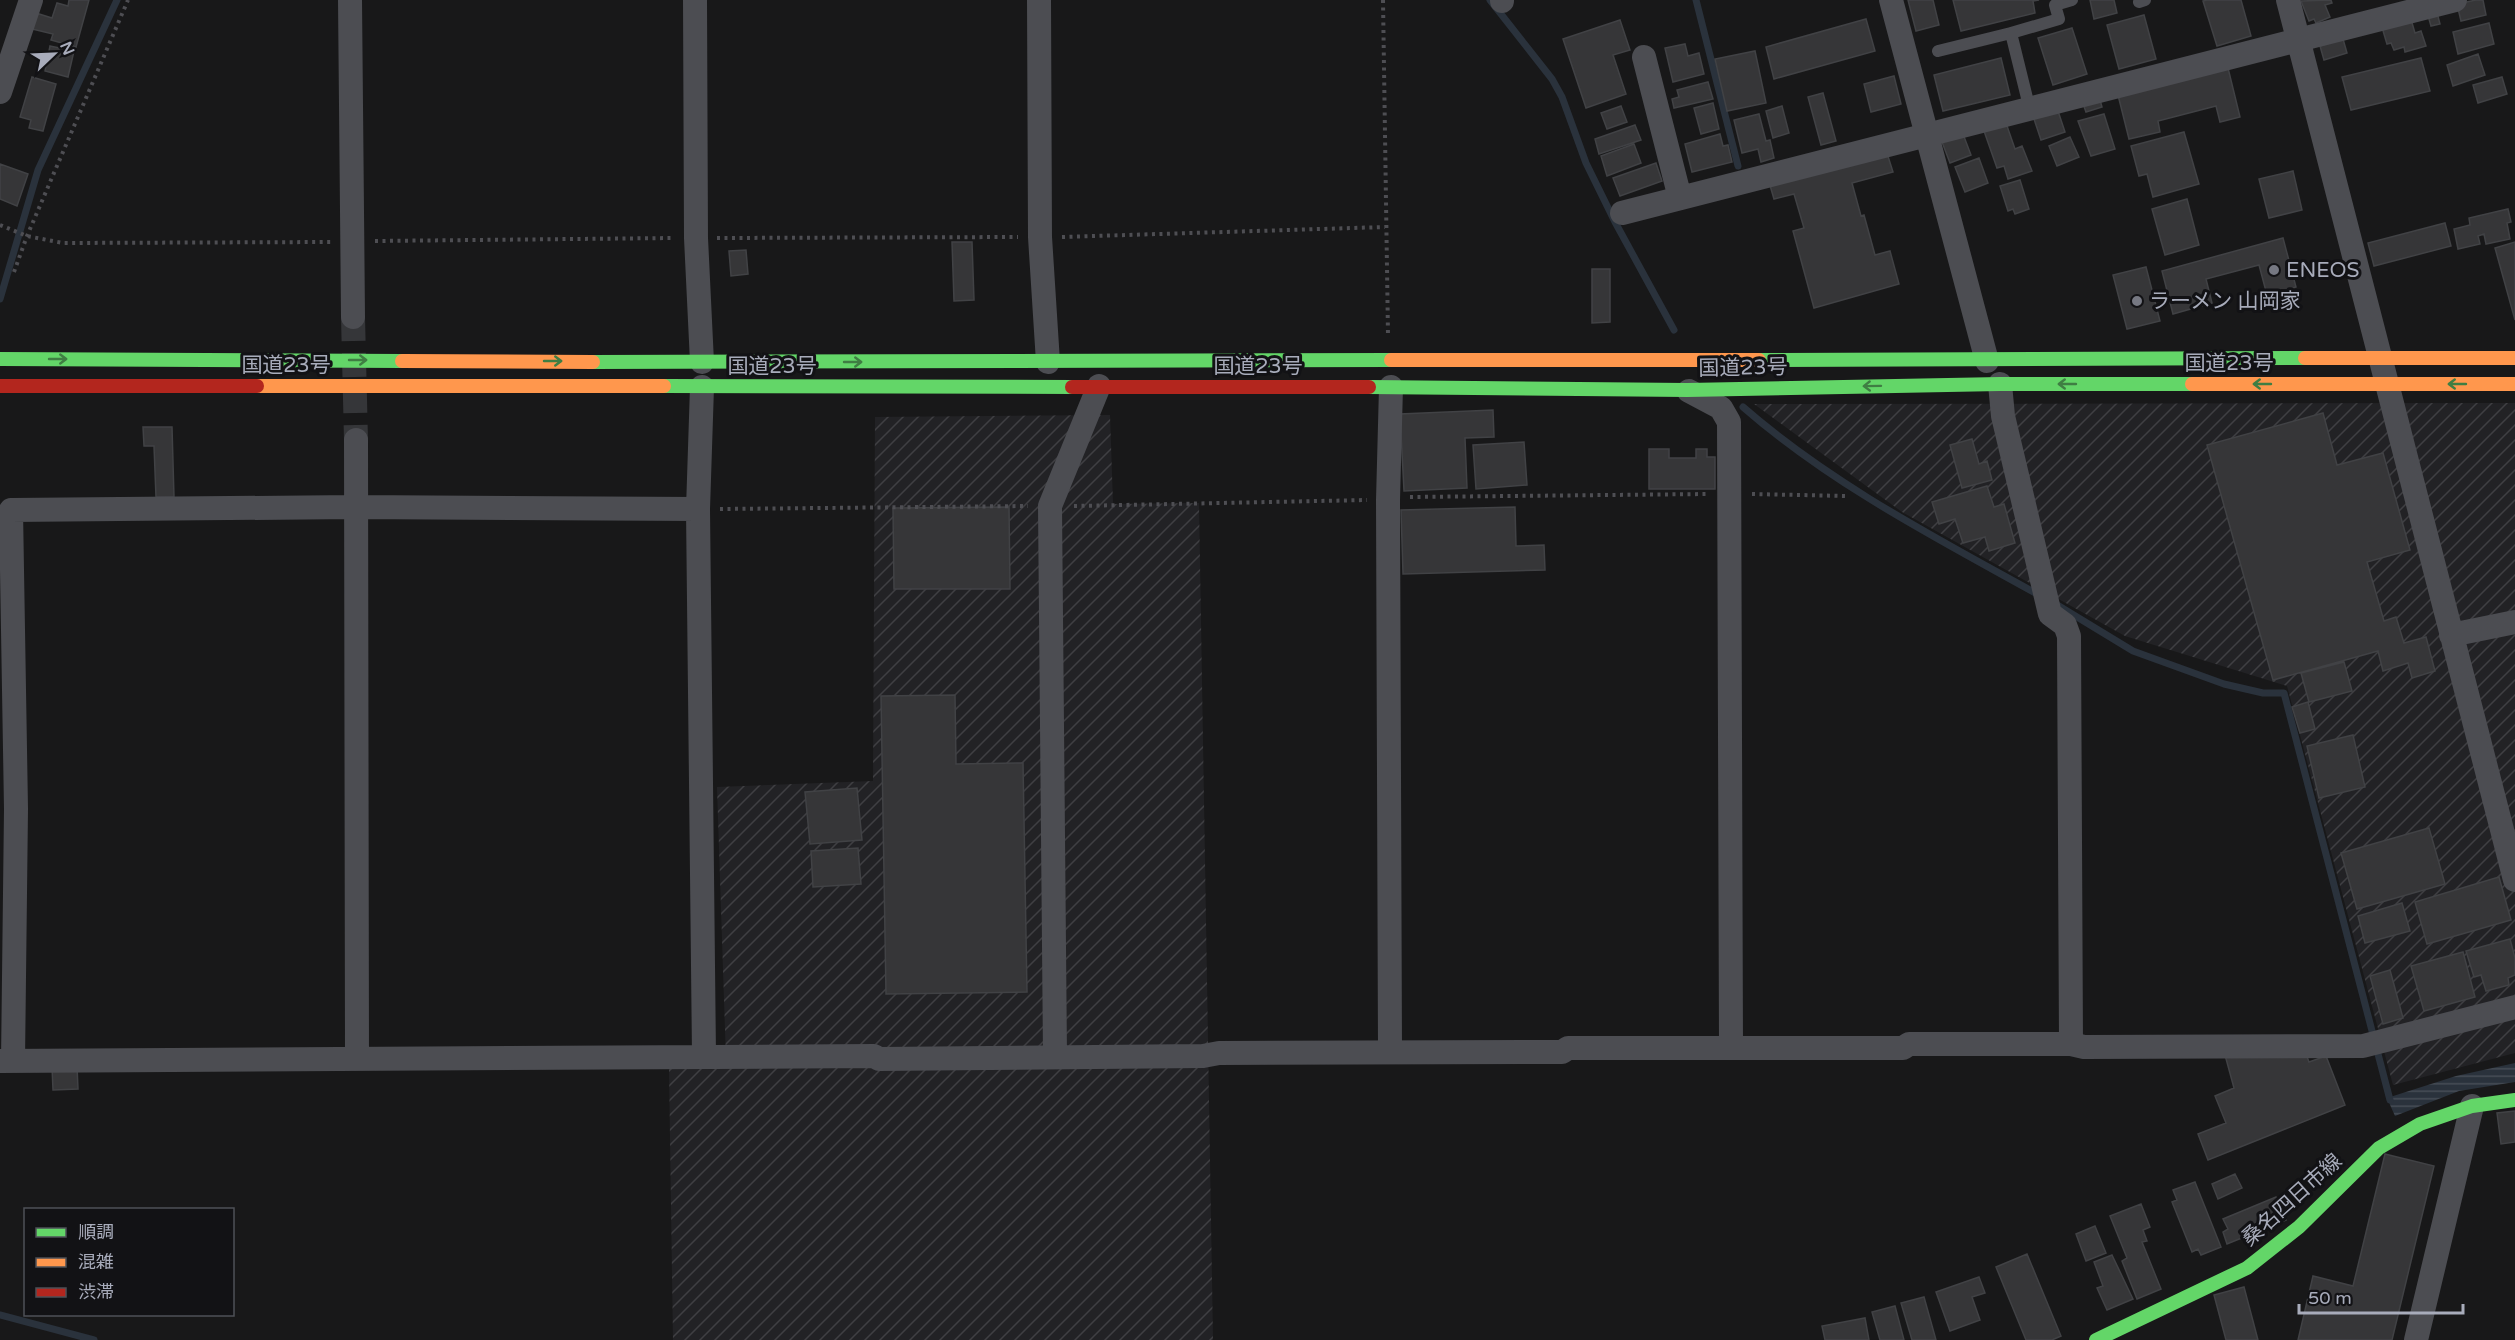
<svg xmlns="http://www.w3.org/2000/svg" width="2515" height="1340" viewBox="0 0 2515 1340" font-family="'Varela Round','Noto Sans JP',sans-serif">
<defs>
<pattern id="industrial-furrows" width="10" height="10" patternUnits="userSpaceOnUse" patternTransform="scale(1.5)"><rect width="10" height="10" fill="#222225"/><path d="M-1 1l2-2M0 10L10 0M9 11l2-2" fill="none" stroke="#3f3f43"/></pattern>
<pattern id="water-rules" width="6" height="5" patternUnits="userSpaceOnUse" patternTransform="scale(1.5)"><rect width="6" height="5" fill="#2a323c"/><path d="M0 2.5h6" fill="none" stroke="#464d56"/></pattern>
</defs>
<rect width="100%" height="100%" fill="#181819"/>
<path fill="url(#industrial-furrows)" d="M2515,403V1053L2393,1085L2287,686L2125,636L1902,512L1754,404Z
M1110,415L1113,504L1199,503L1213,1340H673L669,1069L726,1060L717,787L873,781L875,417Z"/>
<path fill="url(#water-rules)" d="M2515,1063V1082L2459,1091L2395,1116L2387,1098L2456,1076Z"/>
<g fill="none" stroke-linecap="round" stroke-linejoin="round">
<path stroke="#2a323c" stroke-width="7" d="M1490,0L1552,79L1562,97L1586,163L1615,222L1674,330
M1696,0L1738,166
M0,299L38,170L117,0
M1743,407C1831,484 1938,539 2039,595
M2054,603L2133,651L2224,684L2263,693H2284L2390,1100
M0,1315L94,1340"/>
</g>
<path fill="#363638" stroke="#414245" stroke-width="1.5" d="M69,0H89L76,47L51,40L53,34L32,29L36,13L52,18L57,3L68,6Z
M1908,0H1933L1939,25L1916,31Z
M1953,0H2039L2033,1L2035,13L1961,31Z
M2090,0H2114L2117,13L2094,19Z
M2207,0H2241L2251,36L2217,46L2203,1Z
M2331,0L2332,3L2325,5L2330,17L2316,23L2314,19L2309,21L2301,1Z
M2476,0H2483L2486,15L2461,21L2457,4Z
M2436,9L2440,24L2431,26L2427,12Z
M2144,15L2156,59L2119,69L2107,25Z
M2410,16L2415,33L2421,31L2426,46L2405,52L2404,47L2394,50L2391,43L2387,44L2381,24Z
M1866,19L1875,51L1774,79L1766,47Z
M1620,20L1630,50L1613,55L1626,94L1586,108L1563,39Z
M2489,23L2494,44L2458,54L2453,32Z
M2072,28L2087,74L2053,85L2038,38Z
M2343,39L2347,53L2324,60L2320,46Z
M1685,44L1688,56L1699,53L1704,74L1673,82L1665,48Z
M50,46L74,51L68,77L45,71Z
M1755,51L1766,103L1727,111L1715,59Z
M2478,54L2485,75L2453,86L2447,65Z
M2001,58L2010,95L1943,111L1934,75Z
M2421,58L2430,91L2351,110L2342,77Z
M2228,68L2240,117L2220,122L2216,106L2158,121L2160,132L2129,139L2118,95Z
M1894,76L1901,104L1871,112L1864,84Z
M32,77L56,84L43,131L29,128L31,120L20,117Z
M2502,77L2507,94L2478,103L2473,85Z
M1708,82L1713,99L1674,108L1672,99L1679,97L1677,90Z
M1823,93L1836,141L1821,145L1808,97Z
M2098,93L2102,107L2086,112L2081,98Z
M1713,103L1719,129L1701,134L1694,108Z
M1621,106L1627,122L1607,129L1601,113Z
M1782,106L1789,133L1773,138L1766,111Z
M2057,108L2065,132L2041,140L2033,116Z
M1759,114L1766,141L1770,140L1774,158L1761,162L1758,149L1742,153L1734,120Z
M2104,114L2115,149L2091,156L2078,121Z
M2006,123L2015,149L2022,146L2032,171L2008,179L2004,166L1997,168L1984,131Z
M1635,125L1641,140L1599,154L1595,139Z
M2184,132L2199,184L2153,197L2147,174L2139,176L2131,146Z
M1720,134L1723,146L1728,145L1732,162L1692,172L1685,144Z
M1963,134L1971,155L1950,163L1942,142Z
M2070,137L2079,157L2057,166L2049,146Z
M1634,144L1641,163L1607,176L1601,156Z
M1886,150L1893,172L1852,183L1861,216L1864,215L1875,255L1890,251L1899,284L1814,308L1793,231L1804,228L1794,194L1774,199L1769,182Z
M1979,158L1988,183L1965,192L1955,167Z
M1656,163L1662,181L1620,196L1613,178Z
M0,164L28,174L17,206L0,199Z
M2293,171L2302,210L2269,218L2259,179Z
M2020,180L2029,209L2015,214L2013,209L2008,211L2000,186Z
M2187,199L2199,245L2165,255L2152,209Z
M2508,209L2511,222L2507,223L2510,239L2486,244L2484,234L2478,236L2480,244L2458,249L2454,229L2470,225L2469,218Z
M2445,223L2451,246L2374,266L2368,243Z
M2283,238L2296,287L2267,295L2259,265L2206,279L2212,303L2173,314L2162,271Z
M952,242H972L974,300L954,301Z
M2515,242V320L2495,248Z
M746,250L748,274L731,276L729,251Z
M2146,267L2160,321L2127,329L2113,275Z
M1592,269H1610V322L1592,323Z
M1493,410L1494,437L1465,438L1467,488L1404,491L1400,414Z
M2323,413L2337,465L2383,453L2410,550L2367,562L2384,621L2396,617L2404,643L2426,637L2435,671L2412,678L2408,663L2383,671L2378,651L2273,680L2207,445Z
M143,427H172L174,497H156L154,446H144Z
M1972,439L1979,464L1987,461L1992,480L1962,488L1950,445Z
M1524,442L1527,485L1476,489L1473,445Z
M1649,449H1669V458H1696V449H1707V457H1715V489H1649Z
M1987,486L1994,507L2004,504L2015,543L1989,551L1985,537L1963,543L1955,519L1939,524L1932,502Z
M1009,507L1010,589H894L893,508Z
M1515,507L1516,546L1544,545L1545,570L1403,574L1401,510Z
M2344,662L2352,691L2309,702L2301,673Z
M955,695L956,764L1023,763L1027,992L886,994L881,696Z
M2308,702L2315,729L2300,733L2292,707Z
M2353,735L2365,787L2319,798L2307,746Z
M857,788L862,840L810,844L805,792Z
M2429,828L2445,884L2357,909L2341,853Z
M858,848L861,884L813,887L811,851Z
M2499,877L2511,920L2427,944L2415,902Z
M2402,903L2410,931L2365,943L2358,916Z
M2510,939L2515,958V975L2508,978L2509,985L2486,991L2481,975L2474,977L2466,951Z
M2463,952L2475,997L2424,1011L2411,966Z
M2390,970L2403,1018L2383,1024L2370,976Z
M2306,1054L2309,1062L2326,1056L2345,1105L2208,1160L2198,1134L2226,1123L2215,1096L2234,1088L2225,1055Z
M77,1066L78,1089L53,1090L52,1067Z
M2515,1111V1142L2501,1144L2497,1113Z
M2385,1154L2434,1166L2392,1340H2298L2313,1276L2353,1286Z
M2235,1174L2242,1188L2218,1199L2212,1184Z
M2195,1182L2221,1247L2201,1255L2198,1249L2192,1252L2172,1202L2177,1200L2173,1190Z
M2276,1197L2286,1220L2227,1244L2223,1232L2228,1229L2223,1219Z
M2141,1204L2150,1227L2143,1230L2147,1241L2142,1242L2161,1289L2137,1299L2122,1261L2127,1258L2110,1216Z
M2095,1226L2106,1253L2086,1261L2076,1234Z
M2027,1254L2061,1336L2052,1340H2026L1996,1267Z
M2112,1255L2133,1299L2107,1310L2097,1288L2103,1286L2094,1262Z
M1979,1277L1985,1293L1972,1297L1980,1320L1950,1331L1936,1292Z
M2244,1287L2258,1340H2226L2214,1295Z
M1924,1297L1936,1340H1912L1901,1303Z
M1895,1306L1904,1340H1880L1872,1312Z
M1865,1318L1869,1340H1825L1822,1326Z"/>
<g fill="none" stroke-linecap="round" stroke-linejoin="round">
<path stroke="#353639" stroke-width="24" stroke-dasharray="24 12" stroke-linecap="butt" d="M353,317L356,440"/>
<path stroke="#4e4e53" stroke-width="4" stroke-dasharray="3 4.5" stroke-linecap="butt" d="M1383,0L1388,335
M0,225L27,236L63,243L331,242
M1062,237L1385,227
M717,238L1018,237
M375,241L673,238
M14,272L27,236L128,0
M1752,494L1847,496
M1410,497L1708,494
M1074,506L1367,500
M720,509L1028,506"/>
<path stroke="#4c4d52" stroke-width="12" d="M2139,2L2145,0
M1938,51L2011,33
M2030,110L2011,33L2059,19L2055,5L2072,0"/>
<path stroke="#4c4d52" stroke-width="24" d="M350,0L353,317
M695,0L696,238L702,362
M1039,0L1040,237L1048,362
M1502,0V1
M1891,0L1987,361
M2288,0L2515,880
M1644,57L1680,198
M0,92L31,0
M1622,213L2455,0
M2000,384L2003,416L2050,614L2065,625L2069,636L2071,1044
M702,387L698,509L704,1056
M1689,391L1721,408L1729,422L1731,1047
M356,440L357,1059
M2451,635L2515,622
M1390,1051L1388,500L1391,387
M1055,1056L1050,506L1099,386
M0,1061L874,1056L879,1059L1203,1056L1219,1053L1562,1052L1568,1048H1903L1909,1044H2071L2084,1047L2363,1046L2515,1007
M13,1061L16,809L11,510L355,507L698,509
M2416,1340L2472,1106"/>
<path stroke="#63d668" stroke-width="14" d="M0,359L402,361
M1759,360L2305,358
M593,362L1391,360
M664,386L1072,387
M1369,387L1687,390L2000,384H2192
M2096,1340L2247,1268L2299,1227L2379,1148L2420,1124L2472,1106L2515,1100"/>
<path stroke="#ff974d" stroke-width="14" d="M2305,358H2515
M1391,360H1759
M402,361L593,362
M2192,384H2515
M257,386H664"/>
<path stroke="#b3261e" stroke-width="14" d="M0,386H257
M1072,387H1369"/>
</g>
<defs><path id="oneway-shaft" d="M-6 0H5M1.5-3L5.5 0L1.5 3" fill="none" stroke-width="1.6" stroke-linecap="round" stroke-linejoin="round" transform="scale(1.5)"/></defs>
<g stroke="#3f7e43">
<use href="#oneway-shaft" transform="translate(58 359)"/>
<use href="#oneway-shaft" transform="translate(358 360)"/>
<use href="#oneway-shaft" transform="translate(553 361)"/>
<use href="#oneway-shaft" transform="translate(853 362)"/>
<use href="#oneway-shaft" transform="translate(2067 384) rotate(180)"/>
<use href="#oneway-shaft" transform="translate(2262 384) rotate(180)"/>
<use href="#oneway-shaft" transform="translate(2457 384) rotate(180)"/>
<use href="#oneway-shaft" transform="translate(1872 386) rotate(179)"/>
</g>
<g fill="#767882" stroke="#121215" stroke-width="2">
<circle cx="2274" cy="270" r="6"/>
<circle cx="2137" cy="301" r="6"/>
</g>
<g text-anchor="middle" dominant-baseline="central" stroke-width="6" stroke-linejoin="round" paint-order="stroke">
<g font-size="21" fill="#a8acbb" stroke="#121215" text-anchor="start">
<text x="2286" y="270">ENEOS</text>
<text x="2149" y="301">ラーメン 山岡家</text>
</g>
<g font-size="21" fill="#a8acbb" stroke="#121215">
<text x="2229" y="363">国道23号</text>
<text x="286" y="365">国道23号</text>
<text x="772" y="366">国道23号</text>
<text x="1258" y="366">国道23号</text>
<text transform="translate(1743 368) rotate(-1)">国道23号</text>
<text transform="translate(2292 1200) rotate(-42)">桑名四日市線</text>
</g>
</g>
<rect x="24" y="1208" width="210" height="108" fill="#121215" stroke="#4e5057" stroke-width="1.5"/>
<rect x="36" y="1228" width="30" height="9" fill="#63d668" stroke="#4e5057" stroke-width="1.5"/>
<text x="78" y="1238" font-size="18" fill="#a8acbb">順調</text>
<rect x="36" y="1258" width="30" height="9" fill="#ff974d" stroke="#4e5057" stroke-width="1.5"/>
<text x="78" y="1268" font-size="18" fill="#a8acbb">混雑</text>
<rect x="36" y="1288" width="30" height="9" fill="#b3261e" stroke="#4e5057" stroke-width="1.5"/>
<text x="78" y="1298" font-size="18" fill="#a8acbb">渋滞</text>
<g transform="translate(54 54) rotate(67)" stroke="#121215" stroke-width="4.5" paint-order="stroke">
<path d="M0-4.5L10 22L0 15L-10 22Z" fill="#a8acbb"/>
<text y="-9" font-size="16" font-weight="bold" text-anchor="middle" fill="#a8acbb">N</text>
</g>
<path d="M2299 1304v9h164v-9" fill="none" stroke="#a8acbb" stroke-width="3"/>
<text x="2308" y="1304" font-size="18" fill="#a8acbb" stroke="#121215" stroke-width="4.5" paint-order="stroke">50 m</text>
</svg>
